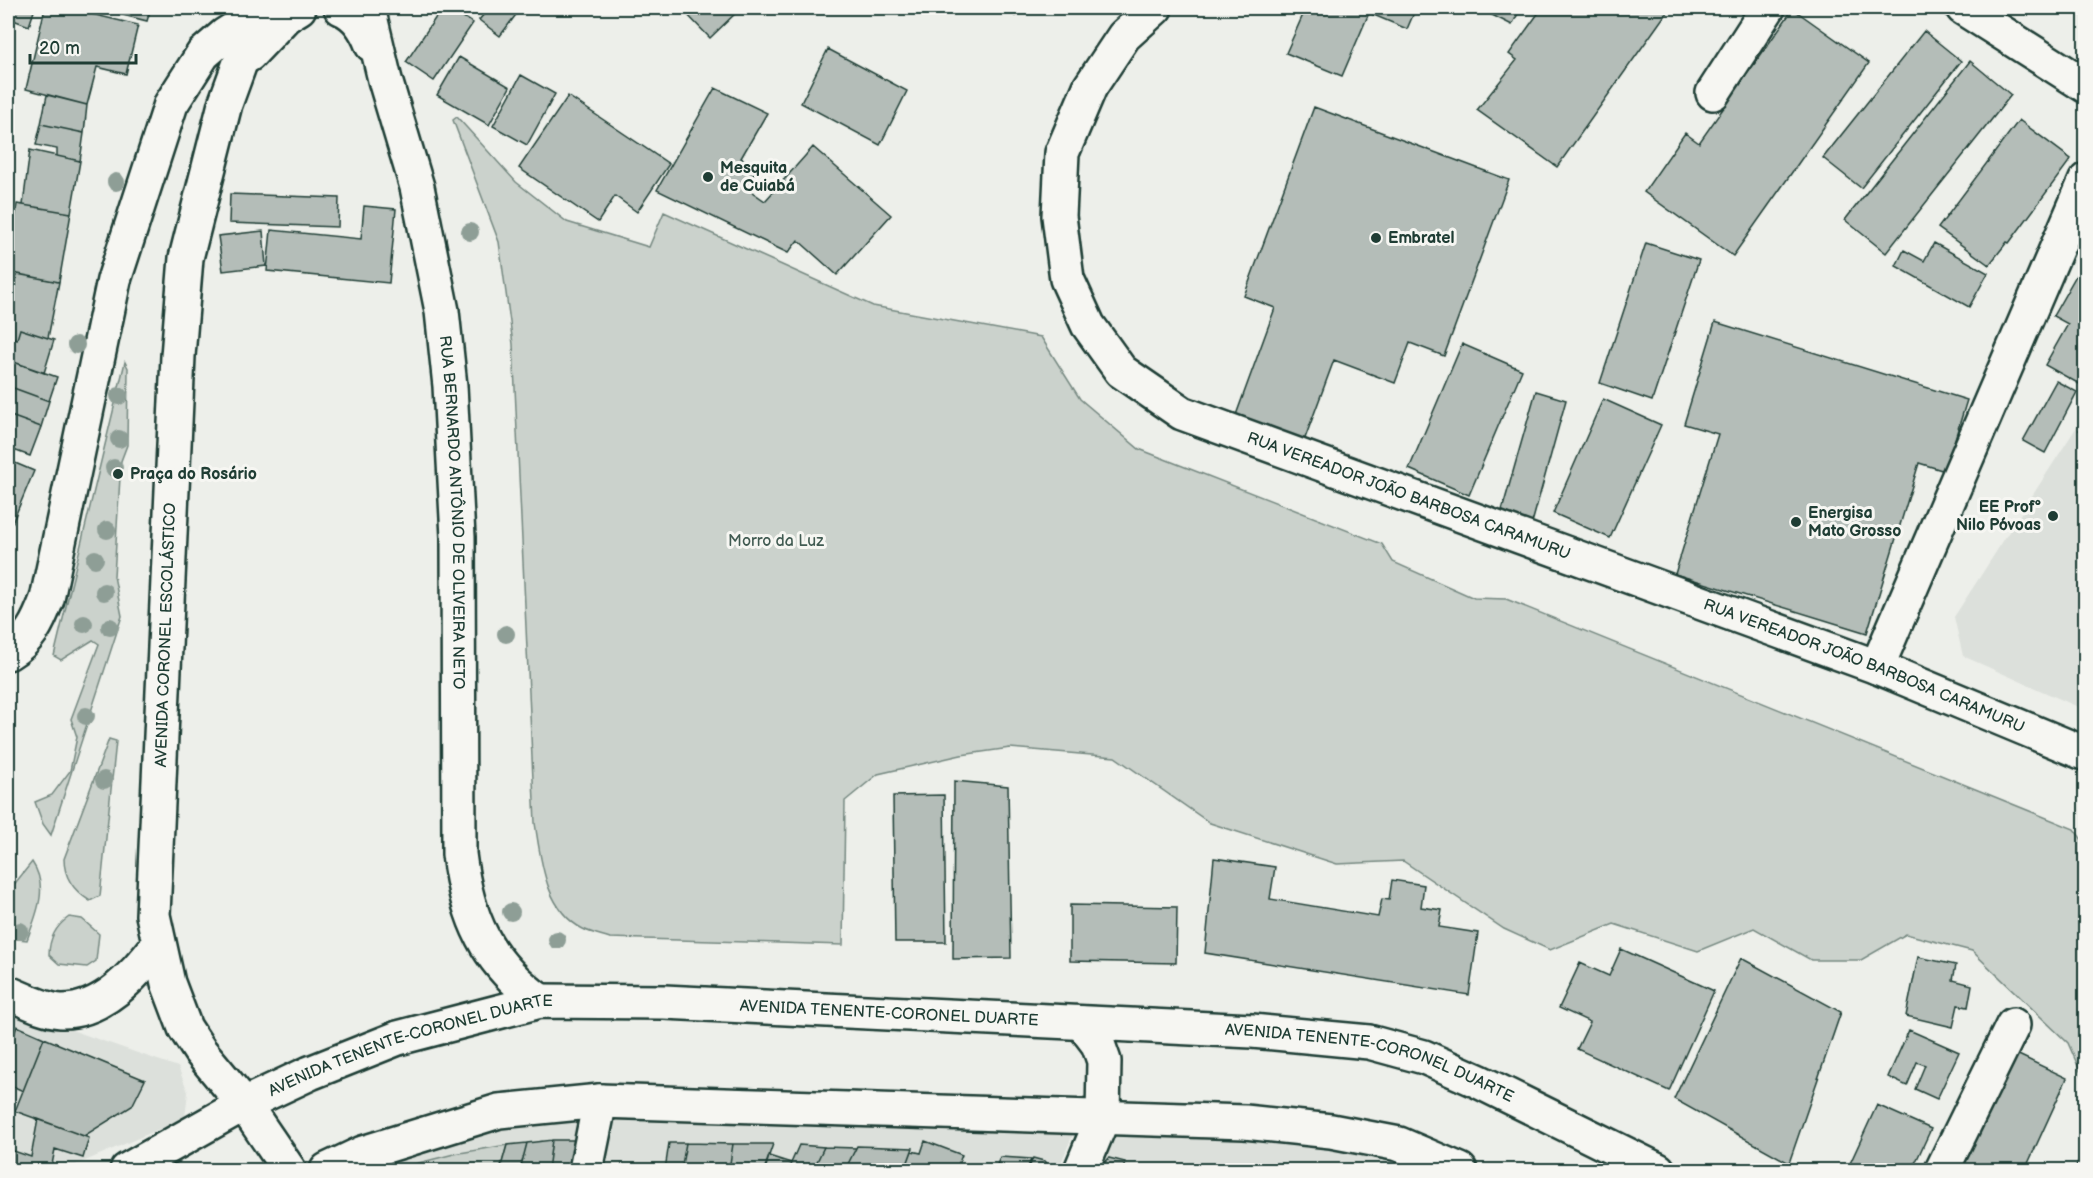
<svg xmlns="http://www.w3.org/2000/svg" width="2093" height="1178" viewBox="0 0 2093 1178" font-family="'Balsamiq Sans',sans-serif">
<rect width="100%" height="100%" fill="#edefea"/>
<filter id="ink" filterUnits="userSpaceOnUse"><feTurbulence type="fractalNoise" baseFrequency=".0167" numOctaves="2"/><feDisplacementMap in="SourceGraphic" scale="12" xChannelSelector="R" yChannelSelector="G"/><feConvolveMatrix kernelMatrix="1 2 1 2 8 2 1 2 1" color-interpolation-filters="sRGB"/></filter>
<g filter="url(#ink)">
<path fill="#dce0db" d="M2085,414V710L1963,656L1954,617Z
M8,1008L178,1067L188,1092L185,1118L64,1170H8Z
M466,1111L1079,1120L1058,1170H346Z
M1111,1131L1240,1133L1407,1158L1433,1170H1094Z"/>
<path fill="#cbd2cc" stroke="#758880" stroke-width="1.5" d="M457,117L516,182L567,222L649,247L664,212L873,306L1041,337L1080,399L1139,449L1382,544L1393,562L1474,598L1506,599L2074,829L2086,845L2085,1082L2068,1043L1972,951L1906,934L1861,960H1811L1754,928L1698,951L1614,924L1550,950L1504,929L1403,861L1337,864L1210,823L1115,757L1010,748L961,755L878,774L845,801L843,945L610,938C601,935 591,933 583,929C545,910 541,860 535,823L513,344L499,242L453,120Z
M125,362L128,368L127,445L121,461L114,576L122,616L51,835L43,824L35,802L52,795L70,771L77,737L71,719L99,644L93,640L61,660L54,656Z
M109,739L116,741L100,896L90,901C74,891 64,878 64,859Z
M32,862C49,887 37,913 27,940L8,938V892Z
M69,917L82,919L99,934L96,961L87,967L59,964L49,955C49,939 56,926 69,917Z
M507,1145L500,1170H391L454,1154Z"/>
<path fill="#b4bdb8" stroke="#1f3d34" stroke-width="1.5" d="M8,8H35L29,26L8,18Z
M45,8H66L138,25L126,74L97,67L87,105L26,89Z
M95,8H151L147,21Z
M442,8H449L473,23L434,81L406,62Z
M489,8H521L500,36L479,20Z
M681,8H741L710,38Z
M1008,8H1026L1015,16Z
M1306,8H1416L1407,29L1369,13L1342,76L1286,53Z
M1478,8H1521L1512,25Z
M1542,8H1670L1557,167L1477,110L1517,60L1509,54Z
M1793,9L1869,63L1733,256L1644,192L1685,133L1699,143Z
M1924,31L1961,61L1861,188L1823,158Z
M828,49L907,91L880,145L801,103Z
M459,57L510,87L489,125L437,95Z
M1970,61L2011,95L1886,253L1845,220Z
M521,75L555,94L527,145L493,126Z
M715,88L767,113L741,158L758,167L745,187L765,201L813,147L891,215L837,275L798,240L788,253L657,190Z
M47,95L87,105L84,133L41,124Z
M568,96L669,164L637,212L615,196L598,222L519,168Z
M1314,107L1509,180L1444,356L1410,343L1395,383L1334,360L1304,441L1236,415L1275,308L1244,296Z
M2019,120L2071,159L2009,243L2007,242L1989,265L1938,228Z
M41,124L84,133L80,161L57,156V149L36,145Z
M30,150L80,161L71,213L23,205Z
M230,194L339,198L338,227L229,223Z
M17,204L71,213L59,282L8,272Z
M364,206L396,209L389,283L267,271L271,230L361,239Z
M263,231L266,266L223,271L218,236Z
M1646,243L1699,260L1652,401L1600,383Z
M1934,243L1988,273L1969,307L1896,266L1904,250L1924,261Z
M2082,265L2086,267V382L2083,386L2045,365L2068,324L2053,316Z
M17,274L59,282L48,338L20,329L17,339L8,336V286L15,288Z
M1715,322L1967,400L1945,471L1919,463L1867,633L1675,574L1718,434L1684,424Z
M20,329L54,340L44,373L8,360V336L17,339Z
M1462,344L1522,370L1469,495L1409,469Z
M8,360L57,377L49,401L8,386Z
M2056,381L2077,392L2045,453L2023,441Z
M8,386L49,401L41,427L8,415Z
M1536,391L1566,400L1532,523L1501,514Z
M1603,399L1661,425L1610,538L1553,513Z
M8,415L41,427L30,456L8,448Z
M2086,421V435L2079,430Z
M8,460L34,471L8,533Z
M954,781L1008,786L1011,958L953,959Z
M944,795L946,942H895L893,796Z
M1214,858L1275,867L1270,899L1378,917L1382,899L1389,900L1392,880L1424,885L1421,907L1442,910L1439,927L1478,933L1469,995L1205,953Z
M1070,905L1177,907L1176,963L1070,961Z
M1621,949L1714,991L1669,1091L1577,1049L1590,1022L1559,1008L1580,963L1609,976Z
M1918,957L1956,965L1953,980L1972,985L1968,1007L1958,1005L1953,1027L1906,1016Z
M1741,958L1841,1012L1789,1163L1674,1099Z
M17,1026L44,1038L23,1091L8,1084V1051Z
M1909,1030L1959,1052L1937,1099L1915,1089L1925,1065L1917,1062L1907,1086L1888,1077Z
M44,1038L145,1080L132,1106L84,1136L15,1111Z
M2008,1050L2067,1078L2025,1170H1951Z
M1877,1105L1931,1129L1912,1170H1847Z
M38,1119L89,1138L83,1158L55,1149L51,1170H8V1149L31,1157Z
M552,1140H586L579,1170H548Z
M552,1140L548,1170H520L527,1143Z
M925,1141L962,1155L956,1170H905L912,1151L921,1153Z
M527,1143L520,1170H500L507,1145Z
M669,1143H686L681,1170H665Z
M686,1143L733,1144L729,1170H681Z
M733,1144H773L764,1170H729Z
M799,1145L824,1147L813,1170H788Z
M857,1146L913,1148L905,1170H845Z
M824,1147L856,1148L845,1170H813Z
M769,1156L791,1163L788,1170H765Z
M1000,1157L1031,1159L1027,1170H995Z
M1033,1158L1044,1161L1052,1170H1028Z
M1109,1158L1125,1162L1123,1170H1098Z
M2079,1160L2086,1163V1170H2074Z
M1183,1166L1203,1167L1230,1169L1181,1170Z"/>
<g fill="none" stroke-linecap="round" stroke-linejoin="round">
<defs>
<g id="minor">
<path id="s1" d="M1155,8L1124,36L1090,87L1062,153L1059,216L1067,279L1088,325L1121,371L1182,413L1877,667L2086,754"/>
<path d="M1963,8L2086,86"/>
<path d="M1713,93L1768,8"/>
<path d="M8,653C30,640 38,623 47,599L114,280L171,104L203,54L225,35L258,14"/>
<path d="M1877,667L2086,180"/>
<path d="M8,993C24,999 43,1010 61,1011C102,1012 135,975 158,945"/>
<path d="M586,1170L600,1101"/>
<path d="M1081,1170L1103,1117L1104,1061L1098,1044L1082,1023"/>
<path d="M1942,1170L2013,1025"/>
</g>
<g id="major">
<path d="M260,8L225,104L186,258L178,356L153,915L168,983L185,1028L200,1051L244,1104L289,1170"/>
<path d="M341,8C356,14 366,29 372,45"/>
<path id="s2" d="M368,8L385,80L417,187L442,311L450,386L458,537L459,854C467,918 486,962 540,1001"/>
<path d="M249,55L286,16L299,8"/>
<path id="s3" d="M127,1170L244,1104L310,1073L398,1038L540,1001L664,1002L1252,1031L1369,1042L1424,1057L1478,1081L1658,1170"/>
<path d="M327,1170L363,1153L499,1111L600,1101L1245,1122L1331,1131L1399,1144L1460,1170"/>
</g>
</defs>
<use href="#minor" stroke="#1f3d34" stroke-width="38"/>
<use href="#major" stroke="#1f3d34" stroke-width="38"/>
<use href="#minor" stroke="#f6f6f2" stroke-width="33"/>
<use href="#major" stroke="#f6f6f2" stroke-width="33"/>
</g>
<g fill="#8e9e96">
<circle cx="116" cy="182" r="9"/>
<circle cx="470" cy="232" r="9"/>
<circle cx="76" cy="345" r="9"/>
<circle cx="119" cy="396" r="9"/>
<circle cx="119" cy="439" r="9"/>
<circle cx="114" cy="468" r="9"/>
<circle cx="107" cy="530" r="9"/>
<circle cx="95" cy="559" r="9"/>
<circle cx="104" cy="592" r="9"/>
<circle cx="84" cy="624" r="9"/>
<circle cx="110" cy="627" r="9"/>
<circle cx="506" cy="634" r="9"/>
<circle cx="86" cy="716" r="9"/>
<circle cx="104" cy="780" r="9"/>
<circle cx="511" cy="912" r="9"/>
<circle cx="20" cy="931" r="9"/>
<circle cx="557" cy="940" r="9"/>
</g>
</g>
<g fill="#1f3d34" stroke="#f6f6f2" stroke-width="2">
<circle cx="708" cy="177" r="6"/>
<circle cx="1376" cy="238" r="6"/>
<circle cx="118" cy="474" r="6"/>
<circle cx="2053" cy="516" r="6"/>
<circle cx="1796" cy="522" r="6"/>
</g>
<g text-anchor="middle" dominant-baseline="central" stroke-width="6" stroke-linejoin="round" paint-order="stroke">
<g font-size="16" font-weight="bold" fill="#1f3d34" stroke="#f6f6f2" text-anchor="start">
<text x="720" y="168">Mesquita<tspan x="720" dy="18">de Cuiabá</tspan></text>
<text x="1388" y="238">Embratel</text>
<text x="130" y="474">Praça do Rosário</text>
<text x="2041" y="507" text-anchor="end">EE Profº<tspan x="2041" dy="18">Nilo Póvoas</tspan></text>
<text x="1808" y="513">Energisa<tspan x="1808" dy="18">Mato Grosso</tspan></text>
</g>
<g font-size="16" fill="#1f3d34" stroke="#f6f6f2">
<text stroke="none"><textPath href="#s1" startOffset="724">RUA VEREADOR JOÃO BARBOSA CARAMURU</textPath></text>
<text stroke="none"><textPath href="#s2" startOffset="514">RUA BERNARDO ANTÔNIO DE OLIVEIRA NETO</textPath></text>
<text transform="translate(166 635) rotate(-88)">AVENIDA CORONEL ESCOLÁSTICO</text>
<text stroke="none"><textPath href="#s1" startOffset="1210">RUA VEREADOR JOÃO BARBOSA CARAMURU</textPath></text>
<text stroke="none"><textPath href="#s3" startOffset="798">AVENIDA TENENTE-CORONEL DUARTE</textPath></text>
<text stroke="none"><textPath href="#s3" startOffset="312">AVENIDA TENENTE-CORONEL DUARTE</textPath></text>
<text stroke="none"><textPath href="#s3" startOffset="1284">AVENIDA TENENTE-CORONEL DUARTE</textPath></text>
</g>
<g font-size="16" fill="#415b52" stroke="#f6f6f2">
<text x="776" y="541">Morro da Luz</text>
</g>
</g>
<rect width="2093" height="1178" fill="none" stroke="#f6f6f2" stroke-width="30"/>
<rect x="15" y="15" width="2063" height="1148" fill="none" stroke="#1f3d34" stroke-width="2" filter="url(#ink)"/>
<path d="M30 54v9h106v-9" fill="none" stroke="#1f3d34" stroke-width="3"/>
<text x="39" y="54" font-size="18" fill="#1f3d34" stroke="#f6f6f2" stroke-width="4.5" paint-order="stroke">20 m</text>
</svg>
